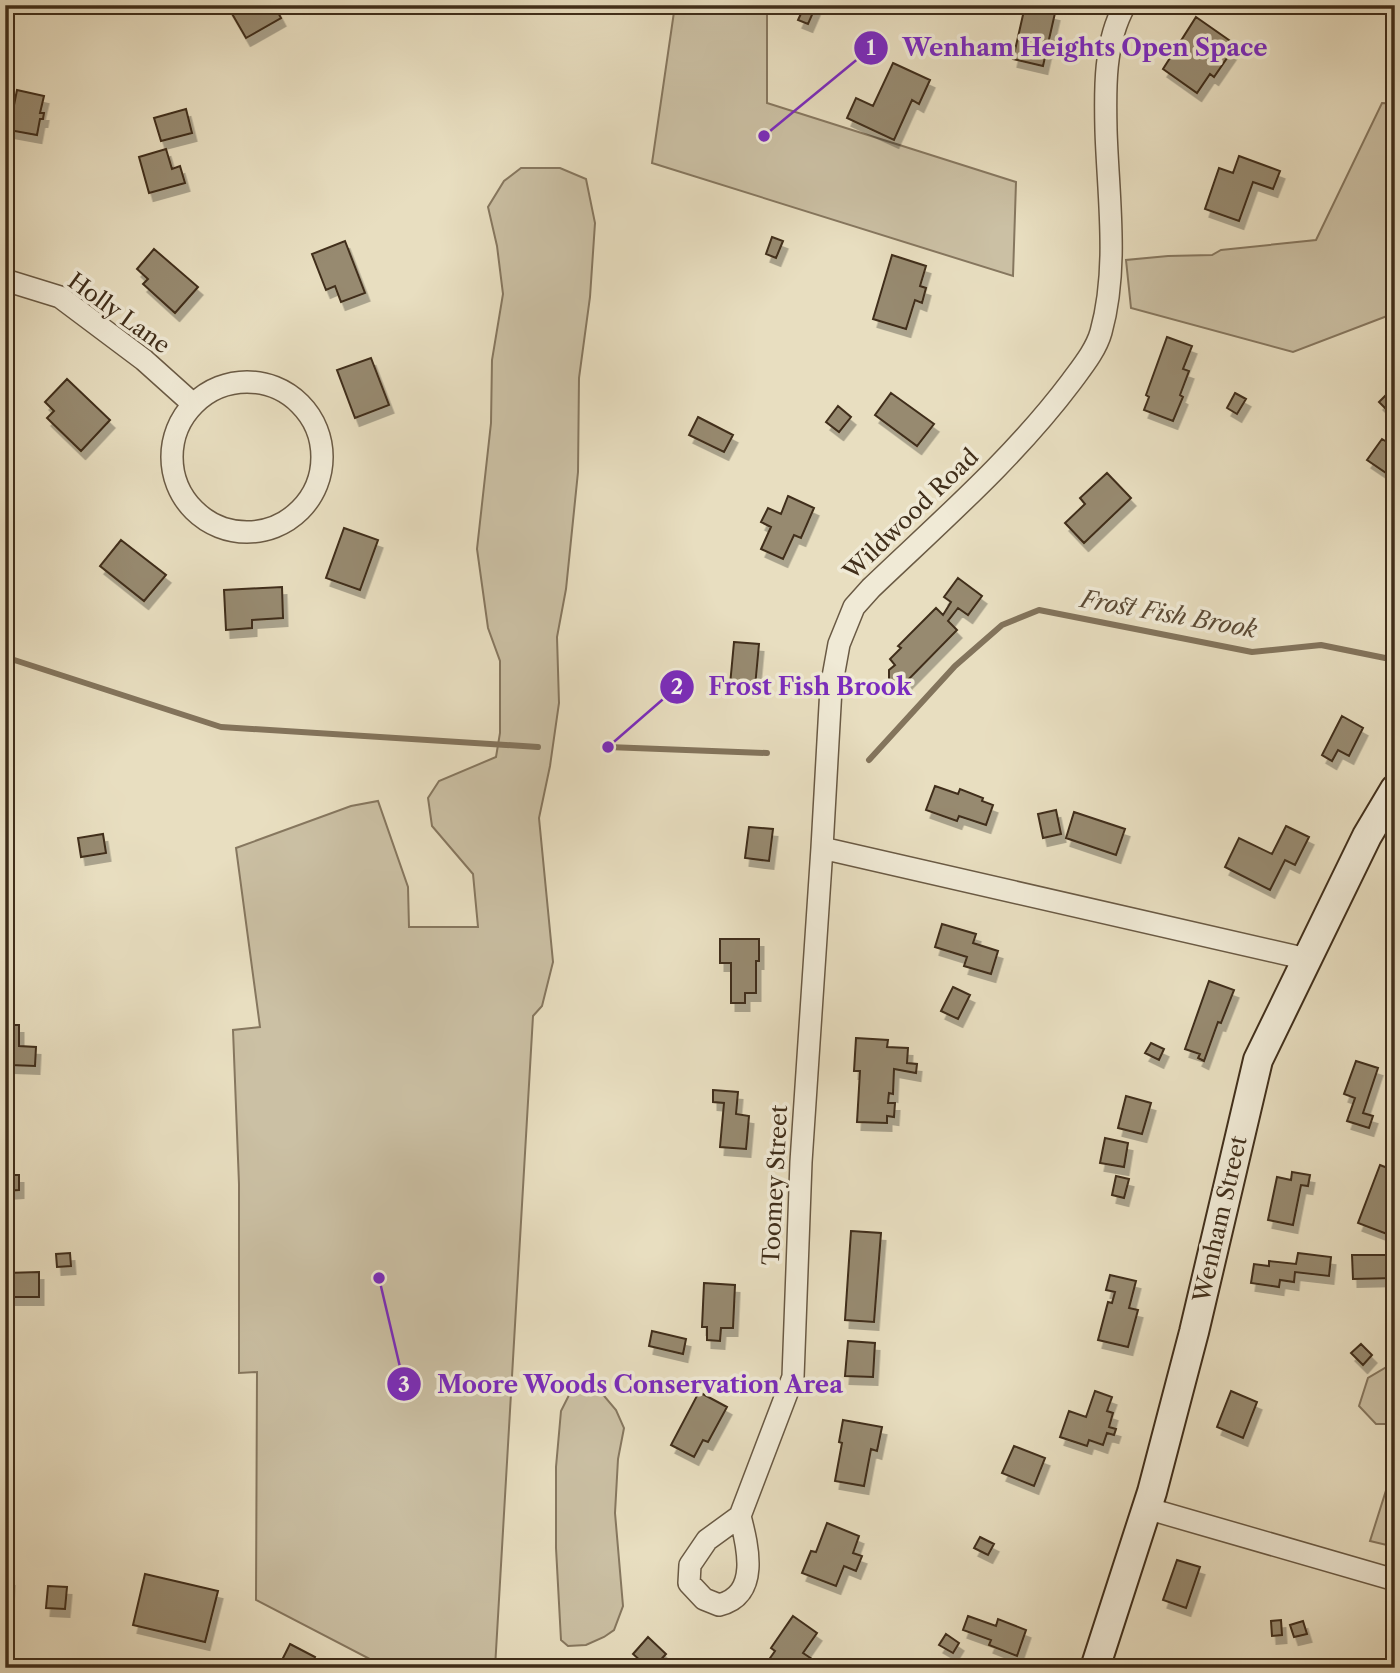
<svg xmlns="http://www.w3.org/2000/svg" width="1400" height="1673" viewBox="0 0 1400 1673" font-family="'Libre Caslon Text',serif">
<defs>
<filter id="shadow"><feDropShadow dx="4.5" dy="8" stdDeviation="0" flood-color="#0004"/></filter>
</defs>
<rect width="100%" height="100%" fill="#e8dec0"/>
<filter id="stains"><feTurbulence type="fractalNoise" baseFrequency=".00286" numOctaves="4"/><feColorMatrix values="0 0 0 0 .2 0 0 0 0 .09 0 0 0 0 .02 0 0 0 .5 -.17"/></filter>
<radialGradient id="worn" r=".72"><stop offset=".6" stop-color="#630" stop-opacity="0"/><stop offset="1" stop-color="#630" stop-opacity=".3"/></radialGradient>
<path fill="#cbc0a4" stroke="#86775f" stroke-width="2" d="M675,5H767V103L1016,182L1013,276L652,163Z
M1382,103L1395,104V313L1293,352L1131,308L1126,260L1168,256L1212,255L1221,250L1316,240Z
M521,168H560L586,179L595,223L590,297L579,378L578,472L566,589L557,637L559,703L550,766L539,818L553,962L542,1006L533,1016L495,1668H387L256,1600L257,1372L239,1373V1184L233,1030L260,1027L236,848L351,806L378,801L408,887L409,927H478L473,874L432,826L428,798L439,781L496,757L500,733V661L488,628L477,549L491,423L492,360L503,294L497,246L488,207L504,181Z
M1395,1362V1424H1376L1359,1406L1368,1378Z
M575,1383L588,1385L600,1391L616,1410L624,1428L618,1459L615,1513L623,1606L614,1630L604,1637L586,1645L568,1646L561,1640L556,1548V1467L561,1411Z
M1395,1462V1547L1370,1541Z"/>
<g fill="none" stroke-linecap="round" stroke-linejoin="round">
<path stroke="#83745c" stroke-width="6" d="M5,657L221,727L538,747
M608,747L767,753
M869,760L955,666L1002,625L1039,610L1252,652L1321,645L1395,660"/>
</g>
<path fill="#978a70" stroke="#402e1a" stroke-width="2" filter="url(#shadow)" d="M227,5H274L281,18L246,38Z
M805,5L815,8L808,24L798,20Z
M1025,6L1055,13L1043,66L1013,59Z
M1196,17L1236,45L1214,77L1210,74L1197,93L1163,69Z
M893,63L930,80L919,104L912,100L894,140L847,118L856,98L873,106Z
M17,90L44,96L40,113H44L43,119H40L37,135L9,130Z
M186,109L192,133L161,141L154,118Z
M166,149L172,169L180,166L185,183L149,193L139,157Z
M1239,156L1280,171L1273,189L1253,182L1239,221L1205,209L1219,168L1233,173Z
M772,237L783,241L776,258L766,254Z
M345,241L365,293L341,302L335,286L326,290L312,254Z
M154,249L198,287L175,313L143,284L148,279L137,269Z
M892,255L926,266L920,286L926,288L922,303L915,300L906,329L873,319Z
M1167,337L1192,346L1183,369L1189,371L1180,395L1183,397L1173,421L1144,410L1149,397L1146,395Z
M371,358L389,405L355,418L337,370Z
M67,379L110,420L81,451L47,418L54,411L45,402Z
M1391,390L1395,394V418L1379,402Z
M891,393L934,424L917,446L875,415Z
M1235,393L1246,399L1237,414L1227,408Z
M838,406L851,417L839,432L826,422Z
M698,417L733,435L724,452L689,435Z
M1382,439L1395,447V479L1367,460Z
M1107,473L1131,498L1084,543L1065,523L1085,504L1080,498Z
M788,496L814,508L801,538L794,535L783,559L761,549L771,527L761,522L768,508L781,514Z
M344,528L378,540L360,590L326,578Z
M121,540L166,575L144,601L100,566Z
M958,578L982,596L968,615L958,608L948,621L957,630L904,684H894L889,680V670L895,665L890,659L901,648L898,646L936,608L943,615L951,602L944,597Z
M282,587L283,618L252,620V628L226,630L224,590Z
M734,642L759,644L755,687L730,685Z
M1342,716L1363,728L1349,756L1338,750L1332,761L1322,755Z
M935,786L958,794L960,789L983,798L982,801L993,805L986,825L959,816L957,821L926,810Z
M1056,810L1061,834L1043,838L1038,814Z
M1074,812L1125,829L1116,855L1066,838Z
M1286,826L1309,837L1295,865L1285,860L1270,890L1225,867L1239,838L1272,854Z
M749,827L773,829L769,861L745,858Z
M103,834L106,853L81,857L78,838Z
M942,924L976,934L973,943L998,951L991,974L964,966L967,957L935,947Z
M720,939H759V961H756V993H745V1003H731V963H720Z
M1209,981L1234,990L1221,1023L1218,1022L1204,1061L1198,1058L1200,1054L1185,1049Z
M953,987L970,995L958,1019L941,1011Z
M5,1025H19V1046L36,1047L35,1066L10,1065V1049H5Z
M856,1038L888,1040L887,1047L908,1048L907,1063L917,1064L916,1073L894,1069L893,1094L889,1093L888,1103H895L894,1117L887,1116V1123L857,1122L860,1071H854Z
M1151,1043L1164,1049L1159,1060L1145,1053Z
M1356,1061L1378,1068L1363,1113L1373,1116L1369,1128L1347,1121L1355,1098L1344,1094Z
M713,1090L738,1092L736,1114L749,1116L746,1149L720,1147L724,1103L713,1102Z
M1126,1096L1151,1103L1142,1134L1118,1128Z
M1105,1138L1128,1143L1124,1167L1100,1163Z
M1380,1165L1395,1171V1237L1358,1223Z
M1292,1172L1310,1175L1308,1186L1301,1185L1293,1225L1268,1220L1277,1177L1291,1180Z
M5,1175H19V1190L5,1191Z
M1116,1176L1129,1179L1124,1198L1112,1195Z
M851,1231L881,1233L874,1322L845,1320Z
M70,1253L71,1266L57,1267L56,1254Z
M1298,1253L1331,1257L1329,1276L1295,1272L1294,1282L1280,1280L1279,1287L1251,1283L1254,1264L1269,1266V1261L1296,1264Z
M1352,1255H1395V1278L1353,1279Z
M39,1272V1297H6V1273Z
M1110,1275L1136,1281L1129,1308L1138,1310L1128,1347L1098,1340L1108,1302L1112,1303L1115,1292L1106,1290Z
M704,1283L735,1285L733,1328H721L720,1341L707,1340V1327H702Z
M652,1331L686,1339L683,1354L649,1346Z
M848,1341L875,1343L873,1377L845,1376Z
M1361,1344L1372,1355L1363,1365L1351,1353Z
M1095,1391L1112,1397L1107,1411L1113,1413L1109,1427L1116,1429L1114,1435L1107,1433L1103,1445L1089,1440L1087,1446L1060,1437L1069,1411L1086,1417Z
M1231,1391L1257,1402L1243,1438L1217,1427Z
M699,1392L727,1407L708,1442L703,1440L694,1457L671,1445Z
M843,1420L882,1427L877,1451L871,1449L864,1486L835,1481L842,1443L839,1442Z
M1014,1446L1045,1458L1034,1486L1002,1473Z
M827,1523L859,1536L853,1553L862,1556L856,1571L844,1566L836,1586L802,1573L811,1551L816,1552Z
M980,1537L994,1544L988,1555L974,1548Z
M1177,1560L1200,1567L1186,1608L1163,1600Z
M145,1574L218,1591L205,1642L133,1625Z
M5,1578H10L7,1620L5,1619Z
M48,1586L67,1587L65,1609L46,1608Z
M793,1616L817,1633L803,1653L815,1661L811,1668H778L768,1661L775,1651L771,1648Z
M968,1616L996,1626L998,1619L1026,1630L1017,1656L989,1645L991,1640L963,1630Z
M1281,1620L1282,1635L1272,1636L1271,1621Z
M1303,1621L1307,1634L1294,1637L1290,1625Z
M946,1634L959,1643L953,1653L939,1645Z
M648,1637L666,1654L657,1664L662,1668H637L642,1662L633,1654Z
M290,1644L315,1657L311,1665L316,1668H278Z"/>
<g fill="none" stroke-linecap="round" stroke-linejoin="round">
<defs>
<path id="minor" d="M1125,5C1104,42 1105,89 1106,130C1108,196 1119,267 1101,332C1096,350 1082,367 1071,382C1014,458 940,522 871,588L854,607L839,644L831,688L822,848L1307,959
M5,280L60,297L144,360L193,404
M172 457a75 75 0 1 1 150 0a75 75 0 1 1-150 0Z
M1146,1508L1395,1580
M740,1516C748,1547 760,1595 719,1605L704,1599L689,1583L690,1565L707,1540L740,1516L793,1377L801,1162L822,848"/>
<path id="secondary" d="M1095,1668L1152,1492L1194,1332L1258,1060L1367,836L1395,789"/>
</defs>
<use href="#minor" stroke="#6a5a44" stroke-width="24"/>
<use href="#secondary" stroke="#402e1a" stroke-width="32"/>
<use href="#minor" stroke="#f0ead6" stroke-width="21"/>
<use href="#secondary" stroke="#f0ead6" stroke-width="28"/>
</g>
<g text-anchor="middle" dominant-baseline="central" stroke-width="7" stroke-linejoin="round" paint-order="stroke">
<g font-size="23" fill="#402e1a" stroke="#f0ead6">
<text transform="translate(119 313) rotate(36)">Holly Lane</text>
<text transform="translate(911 514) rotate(-44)">Wildwood Road</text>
<text transform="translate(775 1185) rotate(-87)">Toomey Street</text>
<text transform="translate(1220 1219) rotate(-77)">Wenham Street</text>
</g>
<g font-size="24" font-style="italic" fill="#5c4b36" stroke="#f0ead6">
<text transform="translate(1169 614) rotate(10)">Frost Fish Brook</text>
</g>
</g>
<path fill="none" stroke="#7b2cbf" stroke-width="2.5" d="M764 136L871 48M608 747L677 687M379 1278L404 1384"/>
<g fill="#7b2cbf" stroke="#f0ead6" stroke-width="2.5">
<circle cx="764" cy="136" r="7"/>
<circle cx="608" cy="747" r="7"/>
<circle cx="379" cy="1278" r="7"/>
<circle cx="871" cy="48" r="18"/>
<circle cx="677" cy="687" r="18"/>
<circle cx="404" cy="1384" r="18"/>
</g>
<g font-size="21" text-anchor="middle" font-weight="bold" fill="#fff">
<text x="871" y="55">1</text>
<text x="677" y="694">2</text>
<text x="404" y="1392">3</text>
</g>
<g font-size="24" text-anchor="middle" font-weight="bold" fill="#7b2cbf" stroke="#f0ead6" stroke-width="7" stroke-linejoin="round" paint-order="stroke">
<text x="1085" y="56">Wenham Heights Open Space</text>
<text x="810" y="695">Frost Fish Brook</text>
<text x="640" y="1393">Moore Woods Conservation Area</text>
</g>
<rect width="1400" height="1673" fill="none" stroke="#e8dec0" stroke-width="28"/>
<rect x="7" y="7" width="1386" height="1659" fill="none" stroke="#402e1a" stroke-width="3.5"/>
<rect x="14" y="14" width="1372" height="1645" fill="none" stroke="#402e1a" stroke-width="2"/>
<rect width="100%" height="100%" filter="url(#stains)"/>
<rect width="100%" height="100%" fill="url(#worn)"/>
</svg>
